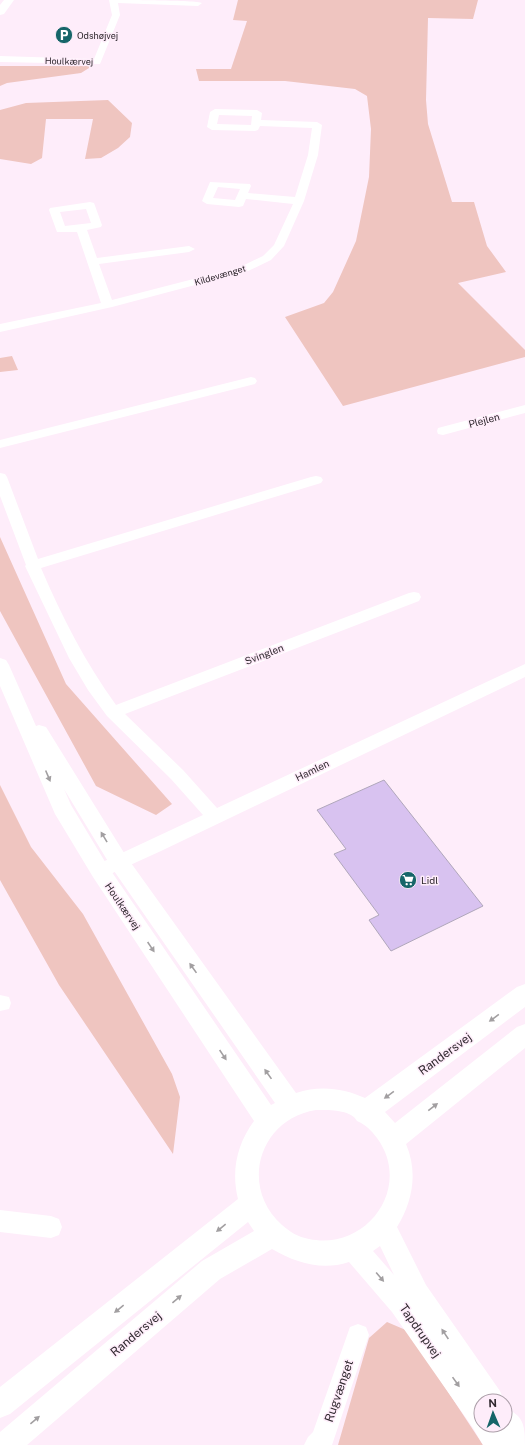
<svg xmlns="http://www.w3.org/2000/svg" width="525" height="1445" viewBox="0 0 525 1445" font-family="'Public Sans',sans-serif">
<rect width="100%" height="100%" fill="#feedfa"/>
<path fill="#efc5c0" d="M238,0H478L473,19L428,18L426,100L428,124L452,202H474L487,246L506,272L458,283L525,350V357L343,406L285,317L324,303L333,292L356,241L369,177L371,129L367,96L355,89L285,81H199L196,69H231L247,21L233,20Z
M0,66H89V68L81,73L7,83L0,86Z
M108,100L132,123L130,137L118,148L101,158L85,159L93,119H46L42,158L31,164L0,159V110L26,103Z
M12,356L18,370L0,372V358Z
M0,537L66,684L172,804L156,815L96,786L0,611Z
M0,785L31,847L83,914L172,1074L180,1097L173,1154L59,985L0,880Z
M387,1322L408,1331L483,1445H338L369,1338Z"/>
<path fill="#d8c2f0" stroke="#b0a7bb" d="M384,780L483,906L391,951L369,920L379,915L334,854L346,849L317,810Z"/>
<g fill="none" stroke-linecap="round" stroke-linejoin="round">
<path fill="#fff" fill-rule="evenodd" d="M109,0C123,0 196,0 202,3L198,6L118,3L120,15L100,64L0,62V56L94,59L112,15Z
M215,109L257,110L262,113L261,120L317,122L322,125L318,155L304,201L284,246L271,260L248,271L112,307L0,332V324L101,303L77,232H57L49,210L50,208L90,202L94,203L102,225L101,227L87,230L97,258L189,246L195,249L189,252L99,264L112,300L240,267L263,256L274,245L293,204L246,199L243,206L239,207L207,204L202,201L210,182L250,184L251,186L248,193L295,197L308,155L312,128L260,126L258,130L255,131L212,130L207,127L210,112ZM219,115L252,116L251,125L217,124ZM218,187L240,189L235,200L213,198ZM86,209L91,223L65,226L60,212Z
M251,377L255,378L257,381L255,384L0,448V440Z
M525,405V413L443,435L438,434L437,431L438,428Z
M0,473L5,474L7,477L38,559L311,477L316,476L321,477L323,480L321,483L41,568C62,617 85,662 116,705L409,593L414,592L419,593L421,597L419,601L125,714L183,770L217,808L525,664V677L161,851L106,876L100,878L94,876L91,871L94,866L203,815L171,779L107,716L88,690L69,658L25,566L26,565L0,496Z
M0,995L9,997L11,1003L9,1009L0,1011Z
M0,1210L51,1216L59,1219L62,1227L59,1235L51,1238L0,1232Z
M358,1324L366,1327L369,1335L332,1445H304L308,1437L313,1432L350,1327Z"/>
<path fill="#fff" fill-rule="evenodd" d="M4,0H14L4,14L0,15V5Z
M0,658L6,660L9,665L36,726L39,725L46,727L126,856L296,1093C320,1085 343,1088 365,1098L517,987L525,984V1007L385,1112L395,1123L517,1027L525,1024V1048L406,1144C418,1172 413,1201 397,1227L426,1285L500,1391L504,1401H481V1425H505V1408C524,1416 525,1426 525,1445H483L473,1428L392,1312L349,1262C322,1271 296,1263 272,1249L220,1279L27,1445H0V1432L202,1261L254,1231L248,1222L10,1414L0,1418V1387L238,1199C231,1171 237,1144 254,1121L93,877L55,814L0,686ZM64,789L112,868L275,1103L271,1105L107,865L71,805ZM316,1110C327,1110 351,1109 357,1121C366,1125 371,1130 377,1138C413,1187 367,1251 309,1239C298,1237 290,1232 282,1225C239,1187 259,1119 316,1110ZM380,1246L394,1275L373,1251Z"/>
</g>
<defs><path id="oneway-solid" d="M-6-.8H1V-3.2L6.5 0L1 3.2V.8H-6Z"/></defs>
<g fill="#a29fa1">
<use href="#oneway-solid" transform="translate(48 776) rotate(67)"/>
<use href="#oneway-solid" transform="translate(104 837) rotate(-121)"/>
<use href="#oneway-solid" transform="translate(151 947) rotate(56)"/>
<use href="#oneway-solid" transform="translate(193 968) rotate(-125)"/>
<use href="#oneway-solid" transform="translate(494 1018) rotate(144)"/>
<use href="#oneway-solid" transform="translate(223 1055) rotate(56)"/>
<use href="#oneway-solid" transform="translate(268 1074) rotate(-125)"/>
<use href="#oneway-solid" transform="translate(389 1095) rotate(144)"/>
<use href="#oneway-solid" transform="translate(433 1107) rotate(-38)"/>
<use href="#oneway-solid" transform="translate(221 1228) rotate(141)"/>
<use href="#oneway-solid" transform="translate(380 1277) rotate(50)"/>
<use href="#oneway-solid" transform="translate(177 1299) rotate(-40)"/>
<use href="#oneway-solid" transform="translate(119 1309) rotate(141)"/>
<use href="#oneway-solid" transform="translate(445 1334) rotate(-124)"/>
<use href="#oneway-solid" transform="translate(456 1382) rotate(55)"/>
<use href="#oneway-solid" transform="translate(35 1420) rotate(-40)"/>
</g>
<defs>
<symbol id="parking-disc" viewBox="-11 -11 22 22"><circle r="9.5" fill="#166569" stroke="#feedfa"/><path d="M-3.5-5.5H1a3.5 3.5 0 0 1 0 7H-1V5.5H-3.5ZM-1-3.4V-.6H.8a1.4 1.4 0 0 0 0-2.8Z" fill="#fff"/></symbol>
<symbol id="supermarket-disc" viewBox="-11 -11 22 22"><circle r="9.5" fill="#166569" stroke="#feedfa"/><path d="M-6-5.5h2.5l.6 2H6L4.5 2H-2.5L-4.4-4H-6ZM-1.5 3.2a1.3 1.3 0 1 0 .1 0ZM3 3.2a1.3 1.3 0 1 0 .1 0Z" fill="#fff"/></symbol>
</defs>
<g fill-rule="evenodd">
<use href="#parking-disc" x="54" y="25" width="20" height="20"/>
<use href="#supermarket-disc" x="398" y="870" width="20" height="20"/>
</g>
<g text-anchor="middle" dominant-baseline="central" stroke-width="3" stroke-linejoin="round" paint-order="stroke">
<g font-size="9" fill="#30292f" stroke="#feedfa" text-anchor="start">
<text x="77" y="35">Odshøjvej</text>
</g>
<g font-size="9" fill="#30292f" stroke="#feedfa">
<text transform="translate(69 61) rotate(1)">Houlkærvej</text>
<text transform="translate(220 275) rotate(-16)">Kildevænget</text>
</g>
<g font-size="10" fill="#30292f" stroke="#feedfa">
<text transform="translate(484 420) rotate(-15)">Plejlen</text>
<text transform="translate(264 654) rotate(-21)">Svinglen</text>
<text transform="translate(312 770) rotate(-26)">Hamlen</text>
<text transform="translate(123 906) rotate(56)">Houlkærvej</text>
</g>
<g font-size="10" fill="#30292f" stroke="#feedfa" text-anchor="start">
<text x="421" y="880">Lidl</text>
</g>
<g font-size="12" fill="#30292f" stroke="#feedfa">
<text transform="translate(445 1054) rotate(-36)">Randersvej</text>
<text transform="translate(420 1331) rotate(55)">Tapdrupvej</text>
<text transform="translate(136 1334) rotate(-40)">Randersvej</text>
<text transform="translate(339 1391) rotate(-71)">Rugvænget</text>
</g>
</g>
<g transform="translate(493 1413) rotate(358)"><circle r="19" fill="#feedfa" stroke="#ac9fa9"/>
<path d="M0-3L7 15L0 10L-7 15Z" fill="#166569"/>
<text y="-6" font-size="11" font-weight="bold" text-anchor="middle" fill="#30292f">N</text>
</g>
</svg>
